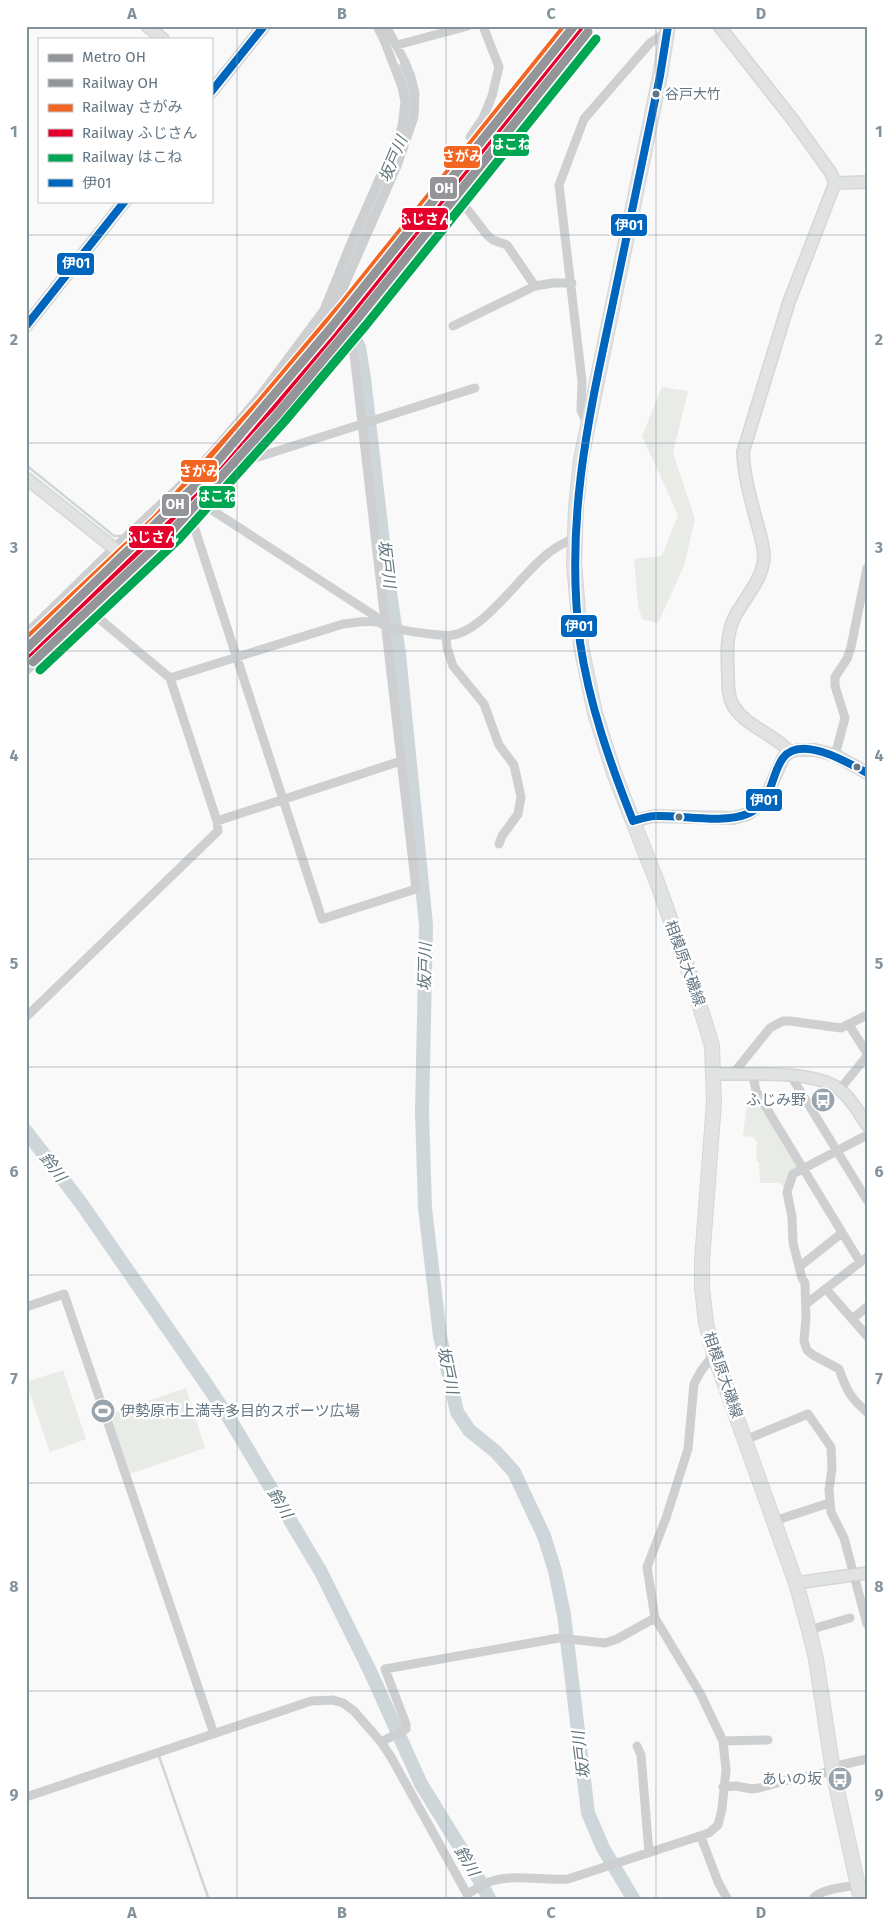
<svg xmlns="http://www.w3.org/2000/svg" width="893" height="1926" viewBox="0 0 893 1926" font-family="'Fira Sans','Noto Sans JP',sans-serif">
<rect width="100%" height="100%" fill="#f9f9f9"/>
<path fill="#e8ebe6" d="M662,387L688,391L673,453L695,519L684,566L658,623L642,619L638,605L634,559L662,556L678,515L642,436Z
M750,1097H755L799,1168L784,1187L779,1183H760L759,1162L756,1161L757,1142L753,1137L743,1136L746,1110Z
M63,1370L86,1439L50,1452L26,1382Z
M186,1388L205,1448L127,1475L107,1415Z"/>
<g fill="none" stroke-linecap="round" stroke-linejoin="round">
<path stroke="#ced6d9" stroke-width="2.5" d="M276,382L323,318
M216,455L234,436L260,402
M26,465L114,536H123
M26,644L171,500
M159,1756L209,1900"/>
<path stroke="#ced6d9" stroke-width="14" d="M404,69L410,93L409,123L327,313L347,325L359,347L364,378L384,551L399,654L426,925L422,1112L425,1208L440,1336L457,1412L469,1430L496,1452L514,1472L544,1536L555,1571L564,1615L588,1813L603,1848L634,1900
M26,1131L81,1203L209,1388L232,1423L321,1572L371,1673L421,1784L471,1865L490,1900"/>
<path stroke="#d4d8dc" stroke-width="9" stroke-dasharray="9 4.5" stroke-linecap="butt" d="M338,308L353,320"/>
<defs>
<path id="secondary" d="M147,26L163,39
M719,26L793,120L831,173L835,183L789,302L743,452C744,477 751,500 757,523C760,534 764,546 764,557C763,580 744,598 734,618C726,636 727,654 728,674C728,685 728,698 734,707C747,727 774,734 790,752
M211,92L264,26
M835,183L867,182
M26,326L125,201
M26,478L114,548
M633,821L654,816L733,818L748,814L764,802L783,758L790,752L798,750H815L835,755L867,773
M714,1074C747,1075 813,1069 839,1089C851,1098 859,1113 867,1125
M796,1583L867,1573"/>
<path id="primary" d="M668,26L660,76L581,459L576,507L574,563L581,646L595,713L614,773L657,882L692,980L712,1046L714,1102L702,1261V1288L706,1323L714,1354L796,1583L809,1630L816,1659L833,1771L861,1900"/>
</defs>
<use href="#secondary" stroke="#d5d6d7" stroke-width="14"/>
<use href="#primary" stroke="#d5d6d7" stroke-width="16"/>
<path stroke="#cecfd0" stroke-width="9" d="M397,45L468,26
M470,137L483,118L492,96L499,67L483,26
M468,210L487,235L493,240L507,245L535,286
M338,308L335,306L338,300L397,166L414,117L415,93L411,77L405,62L386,26
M453,326L535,286L553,283H572
M587,424L581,410L582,381L559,185L584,119L650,43L668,31
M178,488L211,454L260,396L324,310L351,243L402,127L405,102L402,87L384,40L377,26
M196,499L189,511L322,919L416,889L354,354L347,339
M199,501L230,466L475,388
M26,634L114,548L178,488L375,616L379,622
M446,636L447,648L453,666L484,704L499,745L514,765L521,797L518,814L502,836L499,844
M26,671L90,611L170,678
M835,755L845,718L835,686V677L847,659L851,647L867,568
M217,821L401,761
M26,1017L218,831L217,821L170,678L343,624C354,623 366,620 377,622C381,623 384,626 388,627C401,630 441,637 453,635C484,630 520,576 545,556C553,548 564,543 574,538
M849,1025L867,1053
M732,1075L770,1028L783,1021H790L841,1028L867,1015
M753,1075L756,1091L860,1262
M791,1076L867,1200
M840,1089L867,1056
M867,1135L793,1174L787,1192L792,1217L793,1243L802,1278L805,1283L806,1317L804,1341L807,1350L813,1355L839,1369C846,1389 850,1398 867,1412
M799,1267L842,1233
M826,1289L867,1336
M806,1304L867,1257
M26,1307L64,1294L214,1734
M852,1319L867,1307
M745,1440L808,1414L831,1447L832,1468L829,1490L831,1512L844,1538L867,1624
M774,1521L829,1503
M809,1630L850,1618
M723,1741L768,1740
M381,1742L406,1729V1724L385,1669L559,1638L605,1643L617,1639L655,1618
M637,1746L641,1755L649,1853
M832,1767L867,1759
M723,1787L736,1786L752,1789L759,1788L784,1781L833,1771
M26,1797L311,1701L333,1700L343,1703L354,1711L381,1742L391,1757L467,1894C475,1890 484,1883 492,1881C516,1874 543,1881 568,1879L709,1833L718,1825L722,1809L726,1770L723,1741L700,1693L655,1618L647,1567L666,1518L688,1449L694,1384L701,1371L714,1354
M701,1837L718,1882L728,1900
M812,1900C817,1889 846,1887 858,1885"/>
<use href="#secondary" stroke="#e1e2e2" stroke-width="11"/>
<use href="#primary" stroke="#e1e2e2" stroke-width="14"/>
<defs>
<path id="bus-1" d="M211,92L264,26
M26,326L125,201
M633,821C610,763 589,704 580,642C565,526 587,424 611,312C627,233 644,155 660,76L668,26
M633,821C640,819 648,816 655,816C682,815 723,824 747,814C760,809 766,798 771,786C774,778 777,766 783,758C800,734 849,763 867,773"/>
</defs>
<use href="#bus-1" stroke="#fff" stroke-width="11"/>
<use href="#bus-1" stroke="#0065bd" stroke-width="8"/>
<defs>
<path id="rail-1" d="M33,662L171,532L276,416L358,318L588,32"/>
<path id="rail-2" d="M26,641L157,518L261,402L342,306L567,26"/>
<path id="rail-3" d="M26,655L164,525L269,409L350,312L580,26"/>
<path id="rail-4" d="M40,670L179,539L284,422L366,325L596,39"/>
</defs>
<use href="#rail-1" stroke="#fff" stroke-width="12"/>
<use href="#rail-2" stroke="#fff" stroke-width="12"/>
<use href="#rail-3" stroke="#fff" stroke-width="12"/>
<use href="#rail-4" stroke="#fff" stroke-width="12"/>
<use href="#rail-1" stroke="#939598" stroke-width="9"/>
<use href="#rail-2" stroke="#f26522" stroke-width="9"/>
<use href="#rail-3" stroke="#e4002b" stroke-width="9"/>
<use href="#rail-4" stroke="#00a651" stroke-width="9"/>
<defs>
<path id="metro-1" d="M26,649L204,477L330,329L574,26"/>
</defs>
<use href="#metro-1" stroke="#fff" stroke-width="12"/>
<use href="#metro-1" stroke="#939598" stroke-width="9"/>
</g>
<path fill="none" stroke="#84929c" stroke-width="1" stroke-opacity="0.55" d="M237,26V1900M446,26V1900M656,26V1900M26,235H867M26,443H867M26,651H867M26,859H867M26,1067H867M26,1275H867M26,1483H867M26,1691H867"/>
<defs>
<symbol id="bus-disc" viewBox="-11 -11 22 22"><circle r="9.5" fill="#99a4ac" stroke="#fff"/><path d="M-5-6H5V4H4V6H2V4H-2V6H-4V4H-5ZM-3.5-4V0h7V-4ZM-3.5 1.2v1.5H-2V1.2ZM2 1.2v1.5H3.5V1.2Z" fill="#fff"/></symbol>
<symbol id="stadium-disc" viewBox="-11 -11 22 22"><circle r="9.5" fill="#99a4ac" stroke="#fff"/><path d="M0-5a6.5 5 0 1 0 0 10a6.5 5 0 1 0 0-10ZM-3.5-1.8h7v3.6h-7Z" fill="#fff"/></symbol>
</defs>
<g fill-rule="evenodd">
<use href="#bus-disc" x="809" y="1086" width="28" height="28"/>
<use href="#stadium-disc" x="89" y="1397" width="28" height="28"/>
<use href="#bus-disc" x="826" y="1765" width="28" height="28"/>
</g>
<g fill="#657683" stroke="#fff" stroke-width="2">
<circle cx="656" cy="94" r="4.5"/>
<circle cx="857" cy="767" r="4.5"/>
<circle cx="679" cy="817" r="4.5"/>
</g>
<g text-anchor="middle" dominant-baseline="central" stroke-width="5" stroke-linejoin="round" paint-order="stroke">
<g font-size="14" fill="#657683" stroke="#fff" text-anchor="start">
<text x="665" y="94">谷戸大竹</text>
</g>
<g font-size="15" fill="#657683" stroke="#fff">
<text transform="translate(685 963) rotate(70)">相模原大磯線</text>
<text transform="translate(723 1375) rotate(71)">相模原大磯線</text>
</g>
<g font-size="15" fill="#657683" stroke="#fff" text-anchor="end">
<text x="806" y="1100">ふじみ野</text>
<text x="120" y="1411" text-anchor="start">伊勢原市上満寺多目的スポーツ広場</text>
<text x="822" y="1779">あいの坂</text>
</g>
<g font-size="16" font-style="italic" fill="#60757c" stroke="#fff">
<text transform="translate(393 159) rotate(-67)">坂戸川</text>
<text transform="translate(387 564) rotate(83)">坂戸川</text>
<text transform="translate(425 967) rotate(-89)">坂戸川</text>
<text transform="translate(53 1167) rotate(53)">鈴川</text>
<text transform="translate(448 1370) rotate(78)">坂戸川</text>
<text transform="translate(280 1503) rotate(59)">鈴川</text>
<text transform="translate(581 1755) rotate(-97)">坂戸川</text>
<text transform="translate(467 1861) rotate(59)">鈴川</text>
</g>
</g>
<g stroke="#fff" stroke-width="2">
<rect x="492" y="133" width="38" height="24" rx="5" fill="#00a651"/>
<rect x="443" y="145" width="38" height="24" rx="5" fill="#f26522"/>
<rect x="429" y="176" width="29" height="24" rx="5" fill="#939598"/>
<rect x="401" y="207" width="48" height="24" rx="5" fill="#e4002b"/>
<rect x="610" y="213" width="38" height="24" rx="5" fill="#0065bd"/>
<rect x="56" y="252" width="39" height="24" rx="5" fill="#0065bd"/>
<rect x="180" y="459" width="38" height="24" rx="5" fill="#f26522"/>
<rect x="198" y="485" width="38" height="24" rx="5" fill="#00a651"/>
<rect x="161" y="493" width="29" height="24" rx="5" fill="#939598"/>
<rect x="128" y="525" width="47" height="24" rx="5" fill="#e4002b"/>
<rect x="560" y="614" width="38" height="24" rx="5" fill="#0065bd"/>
<rect x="745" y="788" width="38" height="24" rx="5" fill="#0065bd"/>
</g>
<g font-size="14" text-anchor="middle" font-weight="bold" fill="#fff">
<text x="511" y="149">はこね</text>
<text x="462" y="161">さがみ</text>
<text x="444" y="193">OH</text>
<text x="425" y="224">ふじさん</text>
<text x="629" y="230">伊01</text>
<text x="76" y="268">伊01</text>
<text x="199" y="476">さがみ</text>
<text x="217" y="501">はこね</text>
<text x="175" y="509">OH</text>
<text x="151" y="542">ふじさん</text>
<text x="579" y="631">伊01</text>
<text x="764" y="805">伊01</text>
</g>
<rect width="893" height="1926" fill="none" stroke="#ffffff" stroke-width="55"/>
<rect x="38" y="38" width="175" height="165" fill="#ffffff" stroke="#c1c8cd"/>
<rect x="48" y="54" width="25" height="8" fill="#939598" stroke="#c1c8cd"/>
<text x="82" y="62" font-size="15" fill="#657683">Metro OH</text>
<rect x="48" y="79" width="25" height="8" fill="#939598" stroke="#c1c8cd"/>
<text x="82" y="88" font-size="15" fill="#657683">Railway OH</text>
<rect x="48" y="104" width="25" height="8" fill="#f26522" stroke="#c1c8cd"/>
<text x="82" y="112" font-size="15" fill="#657683">Railway さがみ</text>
<rect x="48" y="129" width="25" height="8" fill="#e4002b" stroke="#c1c8cd"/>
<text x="82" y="138" font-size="15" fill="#657683">Railway ふじさん</text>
<rect x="48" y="154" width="25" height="8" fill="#00a651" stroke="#c1c8cd"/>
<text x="82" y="162" font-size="15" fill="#657683">Railway はこね</text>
<rect x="48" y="179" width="25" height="8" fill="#0065bd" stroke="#c1c8cd"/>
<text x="82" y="188" font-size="15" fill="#657683">伊01</text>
<rect x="28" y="28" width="838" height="1870" fill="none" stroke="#84929c" stroke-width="2"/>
<g font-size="16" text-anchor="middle" font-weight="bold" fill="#84929c">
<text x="132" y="19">A</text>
<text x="342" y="19">B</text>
<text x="551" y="19">C</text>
<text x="761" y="19">D</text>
<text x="14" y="137">1</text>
<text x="879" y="137">1</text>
<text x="14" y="345">2</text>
<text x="879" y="345">2</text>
<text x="14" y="553">3</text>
<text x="879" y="553">3</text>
<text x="14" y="761">4</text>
<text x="879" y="761">4</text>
<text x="14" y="969">5</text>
<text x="879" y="969">5</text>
<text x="14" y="1177">6</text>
<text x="879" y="1177">6</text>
<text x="14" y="1384">7</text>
<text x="879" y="1384">7</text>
<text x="14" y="1592">8</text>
<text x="879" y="1592">8</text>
<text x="14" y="1800">9</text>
<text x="879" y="1800">9</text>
<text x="132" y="1918">A</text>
<text x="342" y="1918">B</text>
<text x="551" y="1918">C</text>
<text x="761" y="1918">D</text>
</g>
</svg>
